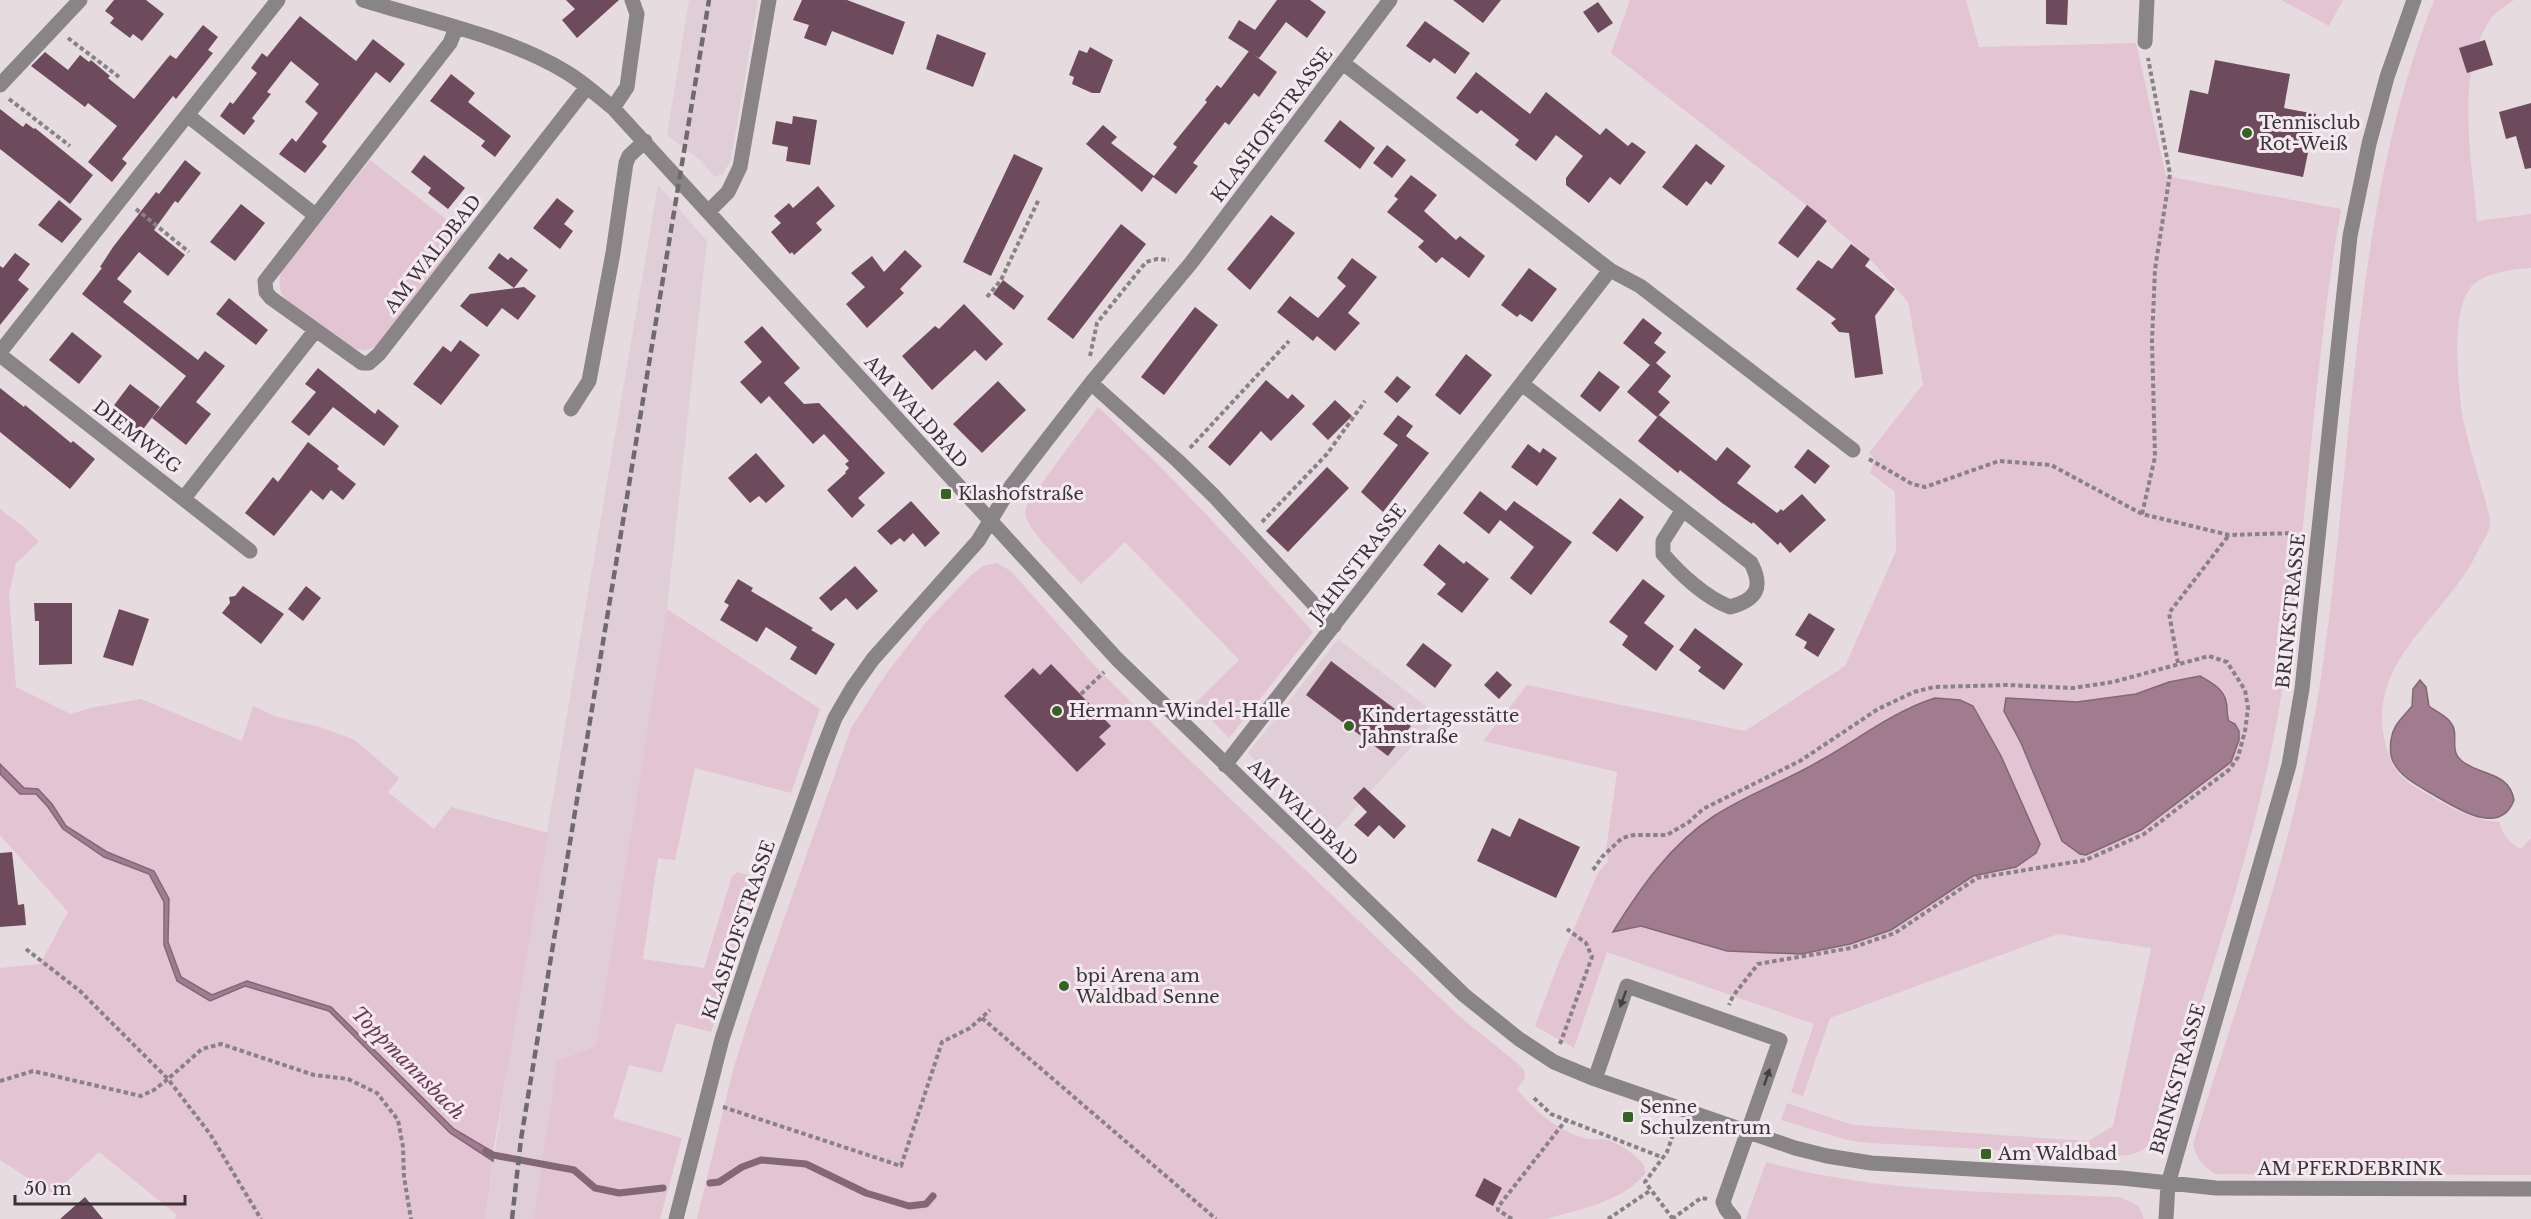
<svg xmlns="http://www.w3.org/2000/svg" width="2531" height="1219" viewBox="0 0 2531 1219" font-family="'Libre Baskerville',serif">
<rect width="100%" height="100%" fill="#e6dce0"/>
<path fill="#e0ced6" d="M689,0H758L731,160L723,174L715,177L700,160L667,135Z
M658,185L707,241L667,609L596,1046L557,1061L534,1219H485L512,1035Z
M1338,639L1439,716L1333,833L1248,753Z"/>
<path fill="#e2c4d2" fill-rule="evenodd" d="M1630,0H1966L1979,47L2136,43L2166,176L2341,209C2313,367 2308,527 2283,685C2260,835 2207,980 2163,1124C2150,1148 2141,1156 2113,1156L1870,1143L1847,1140L1781,1120L1787,1103L1853,1125L2088,1141L2113,1126L2151,948L2058,934L1830,1018L1803,1096L1791,1092L1814,1024L1607,952L1574,1048L1535,1026L1559,962L1598,873L1608,861L1606,850L1617,772L1483,741L1527,685L1745,731L1845,666L1896,551L1895,492L1870,473L1875,459L1869,453L1923,384L1908,302L1870,259L1827,221L1611,53ZM2169,682L2226,701L2231,762L2141,830L2087,855L2080,854L2062,841L2021,743L2004,711L2051,702H2077L2136,694ZM1910,706L2036,853L2016,867L1973,876L1891,930L1850,944L1801,954L1727,951L1641,926L1614,931L1633,899L1655,870L1714,816L1822,760Z
M2281,0H2343L2329,26Z
M2434,0H2514C2506,6 2494,13 2489,21C2455,76 2472,160 2477,221L2531,214V268C2514,269 2489,272 2475,283C2450,303 2458,376 2461,406C2464,429 2472,453 2478,476C2481,486 2491,516 2490,525C2489,532 2482,543 2479,549C2448,617 2363,661 2386,746C2392,767 2400,779 2420,790C2445,804 2469,820 2499,822C2504,836 2508,842 2521,849L2531,838V1175L2216,1174C2202,1166 2197,1159 2193,1144C2240,995 2294,845 2319,690C2355,460 2348,219 2434,0Z
M370,160L464,233L376,347L363,351L349,346L285,299C278,290 279,283 281,272Z
M1098,407C1175,478 1244,554 1313,632L1229,738L1195,703L1239,660L1125,542L1081,584C1069,570 1030,533 1026,517C1024,508 1028,502 1033,495Z
M0,509L24,527L39,542L16,563L9,594L16,687L71,714L90,708L141,699L242,741L253,706L277,717L320,727L355,740L399,778L388,792L434,829L451,807L548,833L493,1152L454,1129L331,1007L247,981L212,995L181,977L168,942L169,899L154,871L107,852L65,826L52,804L38,789L24,788L0,764Z
M997,563L1011,571L1095,666L1175,746L1460,1017L1516,1062L1524,1070L1525,1078L1517,1089C1537,1113 1556,1130 1587,1139C1592,1140 1597,1139 1601,1139C1616,1140 1635,1154 1644,1165L1645,1174C1620,1203 1580,1209 1546,1219H697L733,1070L751,1013L851,728L886,674L927,621L969,577L983,566Z
M667,609L820,709L791,793L695,768L675,860L658,858L643,959L704,968L732,876L738,872L760,879L711,1032L676,1023L662,1073L629,1065L613,1118L682,1138L660,1219H534L557,1061L596,1046Z
M0,774L20,794H36L48,807L63,829L104,857L149,874L165,902L164,945L177,981L210,1001L245,986L329,1011L450,1133L493,1161L485,1219H174L177,1215L99,1152L53,1194L0,1160V968L40,964L68,912L0,835Z
M1766,1162C1878,1194 2004,1192 2120,1197L2139,1206L2144,1219H1746Z"/>
<path fill="#a17c8e" stroke="#826774" stroke-width="1.5" d="M2200,676C2210,682 2223,688 2226,701C2228,708 2226,714 2229,721L2235,724L2239,731V740L2231,762L2141,830L2086,855L2080,854L2062,841L2021,743L2004,711L2006,698L2077,702L2136,694L2169,682Z
M2420,680L2426,687L2429,706C2436,712 2446,715 2451,723C2460,735 2448,750 2462,761C2480,776 2509,771 2514,800C2500,838 2455,807 2434,795C2421,787 2401,778 2394,763C2390,757 2390,748 2391,740C2393,724 2403,718 2412,706L2413,689Z
M1935,698L1960,700L1973,706L2001,756L2040,844L2036,853L2016,867L1973,876L1891,930L1850,944L1801,954L1727,951L1641,926L1613,932C1640,888 1671,844 1714,816C1748,794 1788,780 1823,759C1860,738 1894,711 1935,698Z
M0,764L24,788L38,789L52,804L66,826L107,852L154,871L169,899L168,942L181,977L212,995L247,981L331,1007L454,1129L493,1152V1161L450,1133L329,1011L245,986L210,1001L177,981L164,945V902L149,874L104,857L63,829L48,807L36,794H20L0,774Z"/>
<g fill="none" stroke-linecap="round" stroke-linejoin="round">
<path stroke="#826774" stroke-width="7" d="M486,1151L493,1155L574,1170L595,1188L619,1193L663,1188
M710,1183L719,1182L742,1167L761,1160L806,1164L866,1193L909,1206L926,1204L933,1196"/>
</g>
<path fill="#6d4b5c" d="M114,0H146L164,14L142,41L133,34L130,38L110,23L114,18L105,11Z
M566,0H619L577,38L562,20L575,9Z
M802,0H847L905,22L893,55L832,31L826,46L804,38L809,25L793,20Z
M1277,0H1310L1326,12L1307,38L1286,22L1259,58L1228,38L1239,20L1255,30Z
M1453,0H1501L1483,23Z
M2046,0H2068L2067,25L2046,24Z
M1598,2L1613,23L1598,33L1583,12Z
M300,16L356,61L373,39L405,64L390,83L376,72L322,142L327,146L305,173L279,154L292,138L296,142L318,113L305,102L319,84L291,61L267,92L271,94L252,118L255,121L244,135L220,116L230,102L233,104L257,73L251,68L262,53L267,57Z
M1425,21L1470,53L1455,74L1434,58L1430,63L1406,46Z
M203,25L218,37L208,50L213,53L176,99L173,96L122,159L127,163L112,182L88,162L117,126L88,103L85,107L31,66L45,52L68,70L80,55L89,62L91,60L110,76L108,78L134,99L170,55L176,59Z
M937,34L986,53L973,87L926,69Z
M2485,40L2493,65L2467,73L2459,48Z
M1090,47L1113,60L1100,93H1092L1072,84L1074,77L1069,75L1079,50L1087,53Z
M1249,51L1277,72L1259,97L1254,93L1229,125L1225,122L1193,163L1198,166L1176,194L1153,177L1142,192L1086,144L1103,125L1117,137L1111,143L1154,176L1177,147L1173,144L1207,102L1205,100L1217,85L1221,88Z
M2215,60L2290,74L2284,108L2316,114L2303,177L2178,152L2190,90L2208,94Z
M1476,72L1530,114L1546,92L1600,135L1606,128L1628,146L1632,142L1646,152L1620,185L1610,177L1589,203L1566,185V178L1583,156L1556,135L1536,161L1515,145L1519,140L1481,110L1477,114L1456,98Z
M451,74L475,93L468,102L511,136L495,157L481,146L485,141L430,101Z
M2531,103V168L2525,169L2516,136L2506,139L2499,112Z
M0,109L23,127L26,123L34,129L35,128L93,175L70,204L0,149Z
M793,116L817,120L810,165L786,161L788,147L772,144L776,121L792,124Z
M1340,120L1375,148L1360,169L1324,141Z
M1696,144L1725,166L1711,185L1706,181L1687,206L1662,187Z
M1387,145L1406,160L1392,178L1373,163Z
M1014,154L1043,168L991,276L963,262Z
M424,155L465,188L448,209L428,193L431,188L411,172Z
M185,160L201,173L178,203L175,201L154,230L185,255L168,276L139,252L117,279L132,291L123,302L198,360L205,351L225,366L196,402L211,414L186,445L152,418L186,376L82,294L102,268L100,267L113,247L156,192L159,194Z
M1411,175L1437,195L1424,211L1456,240L1460,236L1485,256L1469,278L1442,257L1436,263L1418,247L1424,241L1387,212L1398,199L1394,196Z
M818,186L835,206L816,223L822,230L794,255L792,252L790,254L771,232L781,223L774,216L789,203L793,208Z
M557,198L574,211L564,224L573,231L560,249L533,228Z
M59,200L82,219L62,243L38,225Z
M241,204L265,223L235,261L210,242Z
M1807,205L1827,221L1798,258L1778,243Z
M1271,215L1295,233L1250,290L1227,269Z
M1121,224L1146,244L1073,339L1047,319Z
M1851,244L1870,259L1865,266L1895,289L1875,316L1883,374L1855,378L1849,333L1839,332L1831,323L1836,319L1796,289L1818,260L1832,269Z
M905,250L922,266L900,289L904,293L867,328L846,304L865,287L851,273L872,256L884,272Z
M15,253L30,264L18,280L29,289L0,325V266L3,268Z
M499,253L508,260L511,257L528,270L514,288L488,268Z
M1352,258L1377,277L1348,313L1360,323L1335,351L1317,336L1313,341L1277,312L1290,296L1318,318L1346,286L1337,278Z
M1529,268L1557,289L1532,322L1520,314L1517,317L1501,305Z
M1003,280L1024,296L1014,310L993,294Z
M524,287L536,296L518,320L502,308L487,327L460,306L470,294Z
M229,298L268,330L256,345L216,314Z
M964,304L1003,344L986,361L975,350L932,390L902,356L935,326L939,329Z
M1195,307L1218,325L1164,395L1141,377Z
M1643,318L1662,333L1654,343L1666,352L1656,363L1671,376L1658,392L1670,402L1657,417L1627,392L1650,365L1623,343Z
M762,326L800,368L784,383L804,404L819,403L885,473L858,498L865,505L852,518L827,490L846,473L845,472L849,468L845,464L849,461L824,434L813,444L769,396L761,404L740,382L762,362L744,342Z
M72,332L102,356L79,384L49,360Z
M460,340L480,355L441,405L413,384L443,346L451,352Z
M1466,354L1492,375L1460,415L1435,395Z
M318,368L375,414L378,409L399,426L384,446L333,407L309,436L291,422L316,392L305,384Z
M1599,371L1620,387L1600,412L1580,396Z
M1397,376L1411,387L1397,403L1384,392Z
M1266,380L1288,399L1292,394L1305,406L1271,441L1261,431L1230,466L1208,447Z
M998,381L1026,410L982,453L953,424Z
M130,384L160,407L141,432L112,408Z
M0,388L24,407L25,405L71,443L73,441L95,459L70,489L0,432Z
M1335,400L1352,416L1328,440L1312,424Z
M1398,415L1413,426L1406,436L1429,453L1383,512L1361,492L1398,445L1383,434Z
M1659,415L1716,461L1727,447L1751,466L1737,483L1777,513L1781,509L1783,511L1802,494L1826,520L1790,553L1780,542L1778,545L1753,522L1752,524L1722,503L1680,470L1678,473L1638,441Z
M308,442L339,466L337,469L356,484L343,500L331,490L323,500L311,490L274,536L245,513L273,477L278,482Z
M1528,444L1540,453L1543,448L1557,458L1537,486L1511,467Z
M1808,449L1830,466L1815,484L1794,467Z
M756,453L785,486L766,503L759,496L750,503L728,478Z
M1327,467L1349,488L1288,552L1266,531Z
M1480,491L1506,511L1514,501L1572,542L1531,595L1510,578L1534,547L1500,520L1489,534L1463,513Z
M1620,498L1644,517L1617,552L1592,533Z
M911,501L940,533L925,547L913,533L904,542L900,538L891,545L877,531Z
M1439,544L1464,564L1466,561L1489,579L1462,613L1437,594L1446,584L1423,565Z
M855,566L878,591L857,610L846,598L831,611L819,598Z
M738,579L753,588L751,591L813,628L811,630L835,644L816,675L790,659L797,647L766,627L757,642L720,620L729,605L724,602Z
M1643,579L1665,596L1644,623L1674,646L1656,671L1622,645L1628,636L1609,622Z
M243,586L284,614L261,644L222,613L230,603L229,597L235,596Z
M306,586L321,598L303,621L288,609Z
M34,603H72V664L39,665V621H35Z
M119,609L149,619L133,666L103,657Z
M1809,613L1835,629L1818,657L1804,648L1807,642L1795,635Z
M1695,628L1743,664L1724,690L1698,671L1701,667L1679,650Z
M1423,643L1452,665L1435,688L1406,665Z
M1331,661L1395,709L1392,712L1411,726L1388,756L1306,695Z
M1051,664L1111,726L1099,737L1106,744L1077,772L1004,696L1033,668L1040,675Z
M1497,671L1512,685L1499,699L1484,685Z
M1364,787L1406,826L1394,839L1379,825L1368,837L1354,825L1367,812L1353,798Z
M1519,818L1580,847L1556,898L1477,861L1492,828L1510,837Z
M12,852L18,905L24,904L26,925L0,927V853Z
M1484,1178L1502,1188L1493,1206L1475,1196Z
M85,1197L103,1219H60Z"/>
<g fill="none" stroke-linecap="round" stroke-linejoin="round">
<path stroke="#898285" stroke-width="4" stroke-dasharray="4.5 3" stroke-linecap="butt" d="M68,38L119,77
M9,99L70,146
M136,209L189,252
M987,297L1001,280L1039,199
M1090,356L1097,323L1146,262L1157,259L1169,260
M1190,448L1289,341
M1869,459L1912,484L1925,487L1999,461L2051,465L2142,514L2229,535L2295,533
M2142,514L2155,457L2152,341L2155,269L2170,174L2148,58
M1262,522L1327,454L1365,401
M2178,663L2169,613L2229,535
M1081,694L1104,672
M1593,870L1602,857L1622,838L1634,835H1667L1689,822L1703,809L1800,761L1878,709L1914,692L1934,687L2007,685L2073,688L2113,682L2209,656L2227,662L2245,690L2248,708L2245,731L2238,757L2230,769L2144,834L2086,860L1977,878L1895,933L1851,948L1758,964L1733,996L1729,1005
M26,949L80,991L168,1079L202,1049L221,1044L314,1075L348,1079L377,1093L398,1120L403,1147L404,1177L411,1219
M982,1018L1216,1219
M1560,1044L1592,957L1586,943L1567,929
M0,1081L33,1071L141,1096L154,1090L168,1079L210,1134L261,1219
M1534,1098L1551,1114L1664,1158
M723,1107L901,1166L942,1042L970,1028L990,1010
M1512,1219L1498,1210V1207L1566,1120
M1608,1219L1651,1190
M1672,1219L1701,1198L1708,1199
M1673,1219L1645,1182L1667,1152L1676,1126"/>
<path stroke="#898486" stroke-width="15" d="M363,0C427,20 509,37 566,72C583,82 598,96 613,108L1117,659L1464,995L1519,1039L1554,1062L1595,1079L1795,1148L1827,1156L1871,1163L2122,1178L2216,1188L2531,1189
M456,28L450,43L265,281L266,292L271,298L362,363H369L379,354L587,87
M2145,42L2147,0
M0,85L80,0
M613,108L627,87L637,14L632,0
M187,115L315,215
M709,211L728,192L740,167L769,0
M1610,270L1640,286L1853,450
M0,352L278,0
M0,355L250,551
M1091,383L1178,461L1214,496L1334,626
M1522,384L1751,563C1764,588 1756,600 1730,607C1706,598 1680,574 1663,554V541L1682,511
M571,409L589,381L613,253L626,163L629,156L645,141
M184,498L315,331
M1225,765L1610,270L1343,63
M1595,1079L1627,986L1780,1040L1723,1202L1726,1209L1734,1219
M676,1219L722,1039L753,944L821,754L835,718L853,687L873,659L978,541L1012,485L1091,383L1191,263L1390,0
M2166,1219L2168,1184L2289,765L2302,689L2350,236L2369,144L2387,77L2414,0"/>
<path stroke="#706a6c" stroke-width="4.5" stroke-dasharray="9 4.5" stroke-linecap="butt" d="M512,1219L521,1139L709,0"/>
</g>
<defs><path id="oneway-solid" d="M-6-.8H1V-3.2L6.5 0L1 3.2V.8H-6Z" transform="scale(1.5)"/></defs>
<g fill="#454143">
<use href="#oneway-solid" transform="translate(1623 999) rotate(110)"/>
<use href="#oneway-solid" transform="translate(1767 1077) rotate(-71)"/>
</g>
<g fill="#356322" stroke="#f3e9ee" stroke-width="2">
<circle cx="2247" cy="133" r="6"/>
<rect x="940" y="488" width="12" height="12" rx="3"/>
<circle cx="1057" cy="711" r="6"/>
<circle cx="1349" cy="726" r="6"/>
<circle cx="1064" cy="986" r="6"/>
<rect x="1622" y="1111" width="12" height="12" rx="3"/>
<rect x="1980" y="1148" width="12" height="12" rx="3"/>
</g>
<g text-anchor="middle" dominant-baseline="central" stroke-width="6" stroke-linejoin="round" paint-order="stroke">
<g font-size="18" fill="#393537" stroke="#f3e9ee" text-anchor="start">
<text x="2259" y="123">Tennisclub<tspan x="2259" dy="21">Rot-Weiß</tspan></text>
<text x="958" y="494">Klashofstraße</text>
<text x="1069" y="711">Hermann-Windel-Halle</text>
<text x="1361" y="716">Kindertagesstätte<tspan x="1361" dy="21">Jahnstraße</tspan></text>
<text x="1076" y="976">bpi Arena am<tspan x="1076" dy="21">Waldbad Senne</tspan></text>
<text x="1640" y="1107">Senne<tspan x="1640" dy="21">Schulzentrum</tspan></text>
<text x="1998" y="1154">Am Waldbad</text>
</g>
<g font-size="18" fill="#393537" stroke="#f3e9ee">
<text transform="translate(1272 125) rotate(-53)">KLASHOFSTRASSE</text>
<text transform="translate(433 254) rotate(-52)">AM WALDBAD</text>
<text transform="translate(916 412) rotate(48)">AM WALDBAD</text>
<text transform="translate(137 437) rotate(38)">DIEMWEG</text>
<text transform="translate(1358 563) rotate(-52)">JAHNSTRASSE</text>
<text transform="translate(2291 611) rotate(-84)">BRINKSTRASSE</text>
<text transform="translate(1303 813) rotate(44)">AM WALDBAD</text>
<text transform="translate(739 930) rotate(-71)">KLASHOFSTRASSE</text>
<text transform="translate(2178 1079) rotate(-74)">BRINKSTRASSE</text>
<text x="2350" y="1169">AM PFERDEBRINK</text>
</g>
<g font-size="20" font-style="italic" fill="#6d3a55" stroke="#f3e9ee">
<text transform="translate(408 1063) rotate(45)">Toppmannsbach</text>
</g>
</g>
<path d="M15 1195v9h170v-9" fill="none" stroke="#393537" stroke-width="3"/>
<text x="24" y="1195" font-size="18" fill="#393537" stroke="#f3e9ee" stroke-width="4.5" paint-order="stroke">50 m</text>
</svg>
